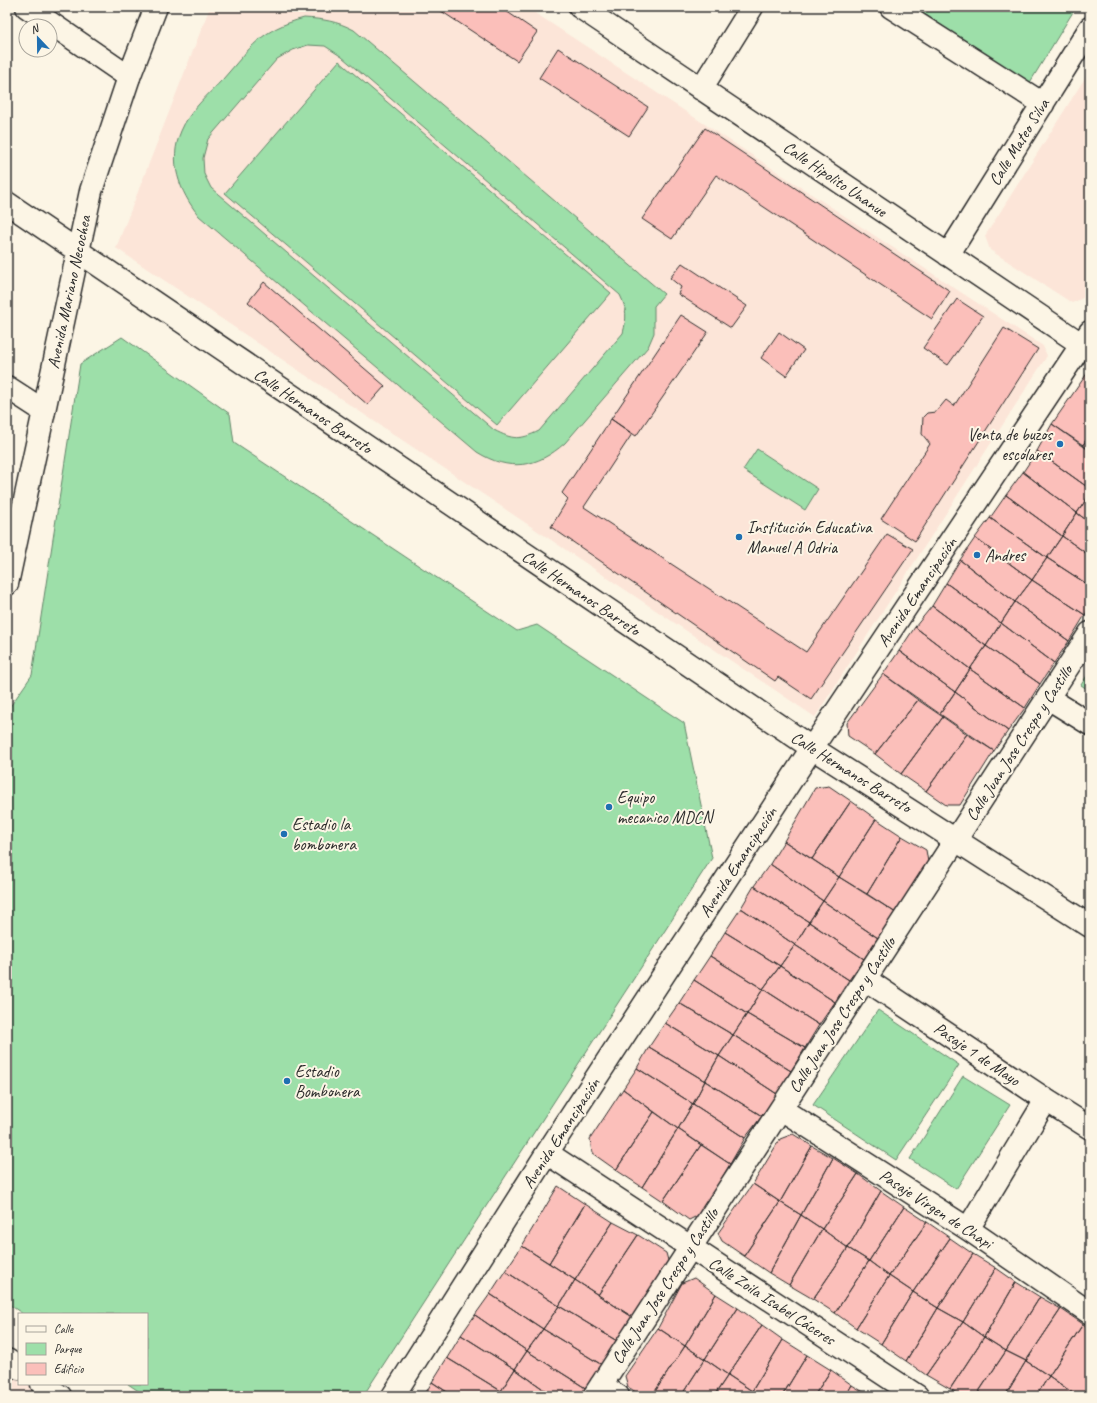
<svg xmlns="http://www.w3.org/2000/svg" width="1097" height="1403" viewBox="0 0 1097 1403" font-family="Caveat,sans-serif">
<rect width="100%" height="100%" fill="#fcf5e5"/>
<filter id="ink" filterUnits="userSpaceOnUse"><feTurbulence type="fractalNoise" baseFrequency=".025" numOctaves="2"/><feDisplacementMap in="SourceGraphic" scale="8" xChannelSelector="R" yChannelSelector="G"/><feConvolveMatrix kernelMatrix="1 2 1 2 8 2 1 2 1" color-interpolation-filters="sRGB"/></filter>
<g filter="url(#ink)">
<path fill="#fce5d8" d="M210,7H526L1043,346L1047,356L815,717L116,248Z
M1090,70V291L1087,296L1072,303L990,250L985,236Z
M7,1368L19,1377V1384H29L46,1396H7Z"/>
<path fill="#9ddfa9" stroke="#64856a" fill-rule="evenodd" d="M914,7H1076L1029,84Z
M304,18C322,19 337,21 354,30L664,294L654,306V333L648,347L565,443C537,468 509,472 477,452L199,216C179,191 168,161 181,131C189,111 209,94 223,79C252,46 260,30 304,18ZM308,45L325,46L342,57L620,295C627,309 627,318 623,333L539,431C520,440 513,440 494,430L211,188L204,174L203,158L208,139L277,59L293,50Z
M339,61L611,293L497,425L225,193Z
M122,337L230,414L234,443L517,631L537,625L684,723L712,858L363,1396H146L128,1384H147V1314H23L7,1303V711L32,675L80,364Z
M757,449L818,489L805,510L743,470Z
M1090,671V691L1081,685Z
M878,1010L959,1065L896,1160L813,1105Z
M963,1076L1010,1105L956,1189L910,1159Z"/>
<path fill="#fbbfba" stroke="#2b2b2b" d="M435,7H500L537,32L517,61Z
M558,48L648,107L629,136L539,78Z
M705,128L950,291L932,319L716,175L672,239L642,219Z
M682,263L747,306L731,328L678,294L681,287L670,278Z
M264,282L385,386L368,405L248,302Z
M957,299L983,316L948,365L923,348Z
M681,315L708,332L636,436L611,419Z
M1004,328L1038,349L915,541L881,519L930,444L922,434L923,417L927,413L936,412L946,400L954,406Z
M779,332L804,350L786,376L761,358Z
M1088,372L1090,373V434L1083,445L1052,424Z
M611,419L632,434L584,507L806,652L887,534L913,549L811,699L778,677L775,681L551,527L568,499L562,493Z
M1052,424L1090,451V489L1037,451Z
M1090,434V451L1083,445Z
M1037,451L1090,489V494L1077,513L1023,472Z
M1023,472L1077,513L1062,536L1006,495Z
M1090,494V523L1077,513Z
M1006,495L1062,536L1047,558L990,518Z
M1077,513L1090,523V556L1062,536Z
M990,518L1047,558L1032,580L975,538Z
M1062,536L1090,556V586L1047,558Z
M975,538L1032,580L1015,602L960,560Z
M1047,558L1090,586V607L1085,615L1032,580Z
M960,560L1015,602L1001,623L946,583Z
M1032,580L1085,615L1069,641L1015,602Z
M946,583L1001,623L986,646L932,606Z
M1015,602L1069,641L1054,663L1001,623Z
M932,606L986,646L970,669L915,627Z
M1001,623L1054,663L1040,684L986,646Z
M915,627L970,669L955,692L899,651Z
M986,646L1040,684L1025,708L970,669Z
M899,651L955,692L940,714L883,674Z
M970,669L1025,708L1008,731L955,692Z
M883,674L918,700L875,754L848,736L847,723Z
M955,692L1008,731L994,751L940,714Z
M918,700L943,717L901,774L875,754Z
M943,717L967,734L926,791L901,774Z
M967,734L994,751L960,805H946L926,791Z
M829,786L851,801L812,859L784,841L815,788Z
M851,801L876,819L839,877L812,859Z
M876,819L902,836L867,894L839,877Z
M902,836L926,850L928,862L896,913L867,894Z
M784,841L839,877L823,901L770,864Z
M770,864L823,901L809,922L754,886Z
M839,877L896,913L878,938L823,901Z
M754,886L809,922L795,945L741,908Z
M823,901L878,938L864,959L809,922Z
M741,908L795,945L780,966L725,932Z
M809,922L864,959L849,980L795,945Z
M725,932L780,966L763,989L710,956Z
M795,945L849,980L835,1002L780,966Z
M710,956L763,989L747,1014L694,980Z
M780,966L835,1002L819,1025L763,989Z
M694,980L747,1014L733,1035L679,1003Z
M763,989L819,1025L805,1048L747,1014Z
M679,1003L733,1035L719,1056L665,1023Z
M747,1014L805,1048L791,1071L733,1035Z
M665,1023L719,1056L705,1081L649,1047Z
M733,1035L791,1071L777,1094L719,1056Z
M649,1047L705,1081L693,1104L637,1068Z
M719,1056L777,1094L762,1116L705,1081Z
M637,1068L693,1104L678,1129L623,1089Z
M705,1081L762,1116L745,1138L693,1104Z
M623,1089L654,1112L616,1170L592,1153L590,1139Z
M693,1104L745,1138L730,1164L678,1129Z
M654,1112L678,1129L642,1187L616,1170Z
M678,1129L701,1145L663,1201L642,1187Z
M793,1134L812,1146L780,1202L753,1184L780,1139Z
M701,1145L730,1164L701,1214L689,1220L663,1201Z
M812,1146L833,1158L801,1215L780,1202Z
M833,1158L858,1174L822,1229L801,1215Z
M858,1174L881,1191L848,1248L822,1229Z
M753,1184L780,1202L744,1256L722,1241L718,1233Z
M558,1186L585,1204L549,1263L522,1246Z
M881,1191L904,1207L869,1261L848,1248Z
M780,1202L801,1215L769,1273L744,1256Z
M585,1204L613,1222L575,1280L549,1263Z
M904,1207L927,1222L889,1276L869,1261Z
M801,1215L822,1229L789,1285L769,1273Z
M613,1222L638,1235L598,1295L575,1280Z
M927,1222L950,1238L913,1292L889,1276Z
M822,1229L848,1248L813,1299L789,1285Z
M638,1235L666,1253L669,1264L634,1318L598,1295Z
M950,1238L973,1254L938,1308L913,1292Z
M522,1246L575,1280L559,1306L505,1271Z
M848,1248L869,1261L835,1313L813,1299Z
M973,1254L996,1268L963,1322L938,1308Z
M869,1261L889,1276L856,1328L835,1313Z
M996,1268L1016,1282L984,1337L963,1322Z
M505,1271L559,1306L543,1329L490,1294Z
M889,1276L913,1292L881,1344L856,1328Z
M694,1278L716,1294L685,1346L658,1328L682,1283Z
M575,1280L634,1318L617,1341L559,1306Z
M1016,1282L1040,1297L1006,1351L984,1337Z
M913,1292L938,1308L906,1361L881,1344Z
M490,1294L543,1329L527,1351L475,1315Z
M716,1294L738,1308L705,1359L685,1346Z
M1040,1297L1061,1309L1026,1361L1006,1351Z
M559,1306L617,1341L602,1365L543,1329Z
M738,1308L762,1325L728,1375L705,1359Z
M938,1308L963,1322L926,1375L906,1361Z
M1061,1309L1083,1324L1049,1376L1026,1361Z
M475,1315L527,1351L515,1369L461,1335Z
M963,1322L984,1337L950,1389L926,1375Z
M1083,1324L1090,1329V1387L1084,1396H1077L1049,1376Z
M762,1325L783,1340L752,1391L728,1375Z
M658,1328L685,1346L652,1396H642L628,1387L625,1376Z
M543,1329L602,1365L587,1389L527,1351Z
M461,1335L515,1369L501,1391L447,1358Z
M984,1337L1006,1351L976,1396H962L950,1389Z
M783,1340L807,1355L782,1396H760L752,1391Z
M685,1346L705,1359L681,1396H652Z
M527,1351L587,1389L583,1396H553L515,1369Z
M1006,1351L1026,1361L1005,1396H976Z
M807,1355L831,1370L814,1396H782Z
M447,1358L501,1391L497,1396H453L432,1382Z
M705,1359L728,1375L714,1396H681Z
M1026,1361L1049,1376L1036,1396H1005Z
M515,1369L553,1396H507L501,1391Z
M831,1370L852,1385L845,1396H814Z
M728,1375L752,1391L749,1396H714Z
M1049,1376L1077,1396H1036Z
M432,1382L453,1396H424Z
M852,1385L870,1396H845Z
M501,1391L507,1396H497Z
M752,1391L760,1396H749Z"/>
<g fill="none" stroke-linecap="round" stroke-linejoin="round">
<defs>
<path id="minor" d="M27,7L129,77
M580,7L1090,350
M891,7L1043,104
M701,89L752,7
M7,203L812,748L1090,926
M948,255L1090,28
M7,387L44,411
M1048,698L1090,724
M865,979L1046,1100L1090,1128
M781,1109L968,1229L1090,1313
M547,1153L917,1396
M968,1229L1046,1100
M7,1360L19,1368
M42,1384L60,1396
M601,1385L618,1396
M393,1396L547,1153L812,748L1090,332
M594,1396L1090,633"/>
<path id="tertiary" d="M7,584L91,191L129,77L156,7"/>
</defs>
<use href="#minor" stroke="#2b2b2b" stroke-width="25"/>
<use href="#tertiary" stroke="#2b2b2b" stroke-width="25"/>
<use href="#minor" stroke="#fcf5e5" stroke-width="22"/>
<use href="#tertiary" stroke="#fcf5e5" stroke-width="22"/>
</g>
</g>
<g fill="#1f6fb2" stroke="#fcf5e5" stroke-width="1.5">
<circle cx="1060" cy="444" r="4"/>
<circle cx="739" cy="537" r="4"/>
<circle cx="977" cy="555" r="4"/>
<circle cx="609" cy="807" r="4"/>
<circle cx="284" cy="834" r="4"/>
<circle cx="287" cy="1081" r="4"/>
</g>
<g text-anchor="middle" dominant-baseline="central" stroke-width="4" stroke-linejoin="round" paint-order="stroke">
<g font-size="17" fill="#2b2b2b" stroke="#fcf5e5">
<text transform="translate(1019 142) rotate(-58)">Calle Mateo Silva</text>
<text transform="translate(835 179) rotate(34)">Calle Hipolito Unanue</text>
<text transform="translate(69 292) rotate(-78)">Avenida Mariano Necochea</text>
<text transform="translate(313 411) rotate(34)">Calle Hermanos Barreto</text>
<text transform="translate(917 592) rotate(-56)">Avenida Emancipación</text>
<text transform="translate(581 593) rotate(34)">Calle Hermanos Barreto</text>
<text transform="translate(1019 743) rotate(-57)">Calle Juan Jose Crespo y Castillo</text>
<text transform="translate(851 772) rotate(32)">Calle Hermanos Barreto</text>
<text transform="translate(738 862) rotate(-57)">Avenida Emancipación</text>
<text transform="translate(842 1015) rotate(-57)">Calle Juan Jose Crespo y Castillo</text>
<text transform="translate(977 1054) rotate(34)">Pasaje 1 de Mayo</text>
<text transform="translate(561 1133) rotate(-57)">Avenida Emancipación</text>
<text transform="translate(936 1209) rotate(33)">Pasaje Virgen de Chapi</text>
<text transform="translate(665 1286) rotate(-57)">Calle Juan Jose Crespo y Castillo</text>
<text transform="translate(772 1301) rotate(33)">Calle Zoila Isabel Cáceres</text>
</g>
<g font-size="17" fill="#2b2b2b" stroke="#fcf5e5" text-anchor="start">
<text x="1052" y="434" text-anchor="end">Venta de buzos<tspan x="1052" dy="20">escolares</tspan></text>
<text x="747" y="527">Institución Educativa<tspan x="747" dy="20">Manuel A Odria</tspan></text>
<text x="985" y="555">Andres</text>
<text x="617" y="797">Equipo<tspan x="617" dy="20">mecanico MDCN</tspan></text>
<text x="292" y="824">Estadio la<tspan x="292" dy="20">bombonera</tspan></text>
<text x="295" y="1071">Estadio<tspan x="295" dy="20">Bombonera</tspan></text>
</g>
</g>
<rect width="1097" height="1403" fill="none" stroke="#fcf5e5" stroke-width="24"/>
<rect x="12" y="12" width="1073" height="1379" fill="none" stroke="#2b2b2b" stroke-width="1.5" filter="url(#ink)"/>
<rect x="18" y="1313" width="130" height="72" fill="#fcf5e5" stroke="#a8a49b"/>
<rect x="26" y="1326" width="20" height="6" fill="#fcf5e5" stroke="#a8a49b"/>
<text x="54" y="1333" font-size="12" fill="#2b2b2b">Calle</text>
<rect x="26" y="1343" width="20" height="12" fill="#9ddfa9" stroke="#a8a49b"/>
<text x="54" y="1353" font-size="12" fill="#2b2b2b">Parque</text>
<rect x="26" y="1363" width="20" height="12" fill="#fbbfba" stroke="#a8a49b"/>
<text x="54" y="1373" font-size="12" fill="#2b2b2b">Edificio</text>
<g transform="translate(38 38) rotate(338)"><circle r="19" fill="#fcf5e5" stroke="#a8a49b"/>
<path d="M0-3L7 15L0 10L-7 15Z" fill="#1f6fb2"/>
<text y="-6" font-size="11" font-weight="bold" text-anchor="middle" fill="#2b2b2b">N</text>
</g>
</svg>
